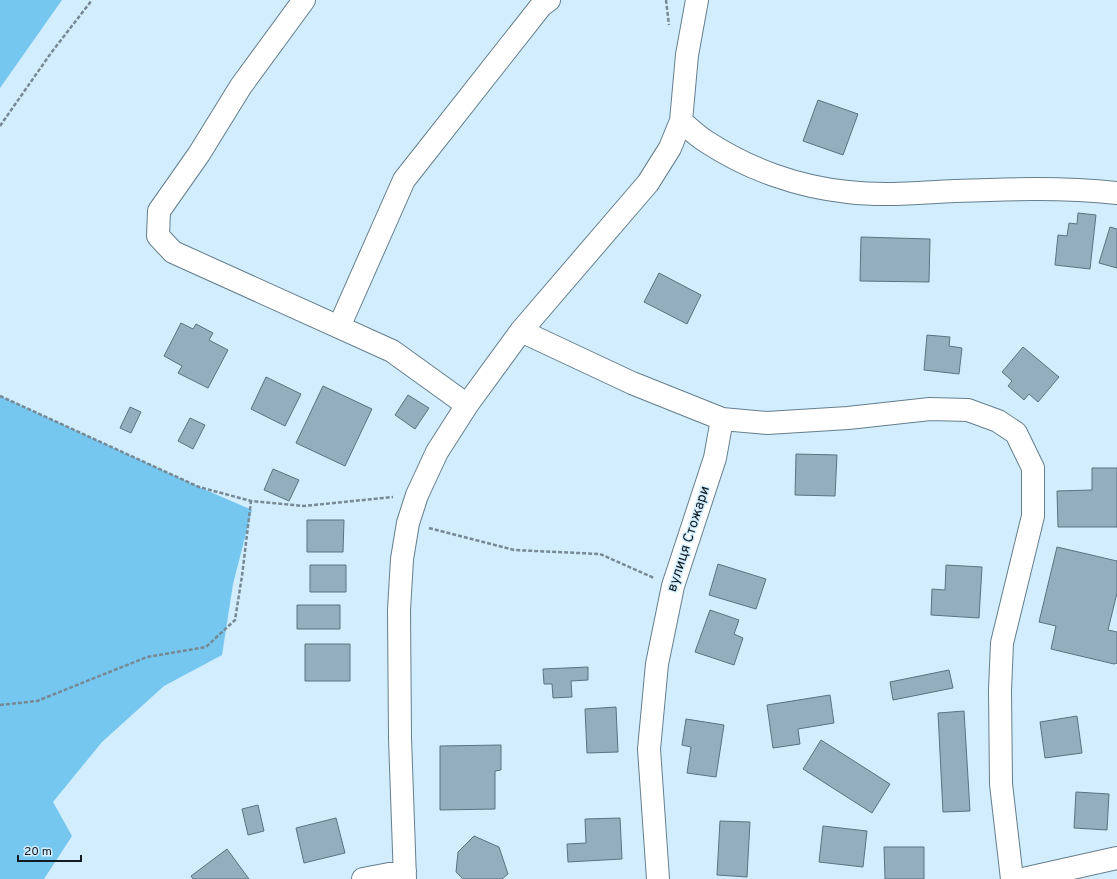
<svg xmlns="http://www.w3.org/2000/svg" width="1117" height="879" viewBox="0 0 1117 879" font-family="Overpass,sans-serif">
<rect width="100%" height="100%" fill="#d2eefe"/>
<path fill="#75c7ef" d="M0,0H62L0,88Z
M0,396L199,487L252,510L233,584L222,655L164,686L102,742L53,802L72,836L44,879H0Z"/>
<path fill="#93aebd" stroke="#597380" d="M818,100L858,114L843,155L803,141Z
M1078,213L1096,215L1090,269L1055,265L1058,235L1067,236L1069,223L1077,224Z
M1110,227L1117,229V268L1099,263Z
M861,237L930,239L929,282L860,281Z
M659,273L701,295L687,324L644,302Z
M181,323L193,329L196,324L213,333L209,340L228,350L208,388L178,373L182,366L164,356Z
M927,335L950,337L949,346L962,348L959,374L924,370Z
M1023,347L1059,377L1038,402L1029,394L1024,400L1008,386L1012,381L1002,372Z
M266,377L301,394L285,426L251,409Z
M323,386L372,409L345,466L296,443Z
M408,395L429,408L415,429L395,415Z
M130,407L141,412L131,433L120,428Z
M190,418L205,425L193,449L178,441Z
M796,454L837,455L835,496L795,495Z
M1092,468H1117V527H1058L1057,491L1092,490Z
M273,469L299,480L289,501L264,490Z
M307,520H344L343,552H307Z
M1057,547L1117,561V593L1108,630L1117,632V663L1114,664L1051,649L1056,626L1039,622Z
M718,564L766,579L756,609L709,595Z
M310,565H346V592H310Z
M946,565L982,567L979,618L931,615L932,589L945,590Z
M297,605H340V629H297Z
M710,610L739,620L734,634L743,638L734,665L695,652Z
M305,644H350V681H305Z
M588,667V680L571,681L572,697L553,698L552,684H544L543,669Z
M949,670L953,688L893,700L890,682Z
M830,695L834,723L798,729L800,744L773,748L767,705Z
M616,707L618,752L587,753L585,709Z
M964,711L970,811L943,812L938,713Z
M1077,716L1082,753L1045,758L1040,722Z
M686,719L724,725L716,777L687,773L691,747L682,745Z
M821,740L890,784L872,813L803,769Z
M501,745V770L495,771V809L440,810V746Z
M1076,792L1109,794L1107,830L1074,828Z
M258,805L264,831L248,835L242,809Z
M336,818L345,853L304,863L296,828Z
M620,818L622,859L568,862L567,844L586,843L585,819Z
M720,821L750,822L747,877L717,875Z
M823,826L867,831L863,867L819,862Z
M474,836L499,847L508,874L502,879H463L456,872L458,852Z
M884,847H924V879H885Z
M227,849L249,879H193L191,876Z"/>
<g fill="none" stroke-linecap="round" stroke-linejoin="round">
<defs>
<path id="street" d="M304,0L241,86L199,154L159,211L158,236L173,252L392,351L467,405
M681,121C689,128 697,136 707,142C748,169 798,187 848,192C883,196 918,193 954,191C1008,189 1063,187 1117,193
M339,327L404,180L541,6L549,0
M521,331L632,383L722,419L715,458L673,586L657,664L649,749L658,879
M722,419L767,423L848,418L930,409L968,410L998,421L1016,433L1033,468V516L1002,643L1000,690L1001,784L1012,879
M363,879L405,871
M405,879L400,738L399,610L402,559L408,523L417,495L437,452L467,405L521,331L648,183L670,148L681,121L687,55L697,0
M1023,879L1117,858"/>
</defs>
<use href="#street" stroke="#647e8c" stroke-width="24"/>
<path stroke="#768995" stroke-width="2.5" stroke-dasharray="4 2" stroke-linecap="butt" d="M666,0L669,25
M0,126L51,53L92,0
M0,396L199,487L251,501L304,506L393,497
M429,528L514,550L600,554L654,578
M0,705L37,701L147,657L206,647L235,620L242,576L251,501"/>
<use href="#street" stroke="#fff" stroke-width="22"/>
</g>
<g text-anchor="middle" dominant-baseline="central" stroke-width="3" stroke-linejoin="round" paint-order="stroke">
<g font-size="14" fill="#111b21" stroke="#d2eefe">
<text transform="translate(689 539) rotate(-72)">вулиця Стожари</text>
</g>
</g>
<path d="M18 855v6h63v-6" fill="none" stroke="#111b21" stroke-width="2"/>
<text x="24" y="855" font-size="12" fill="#111b21" stroke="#d2eefe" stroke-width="3" paint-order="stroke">20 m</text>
</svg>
